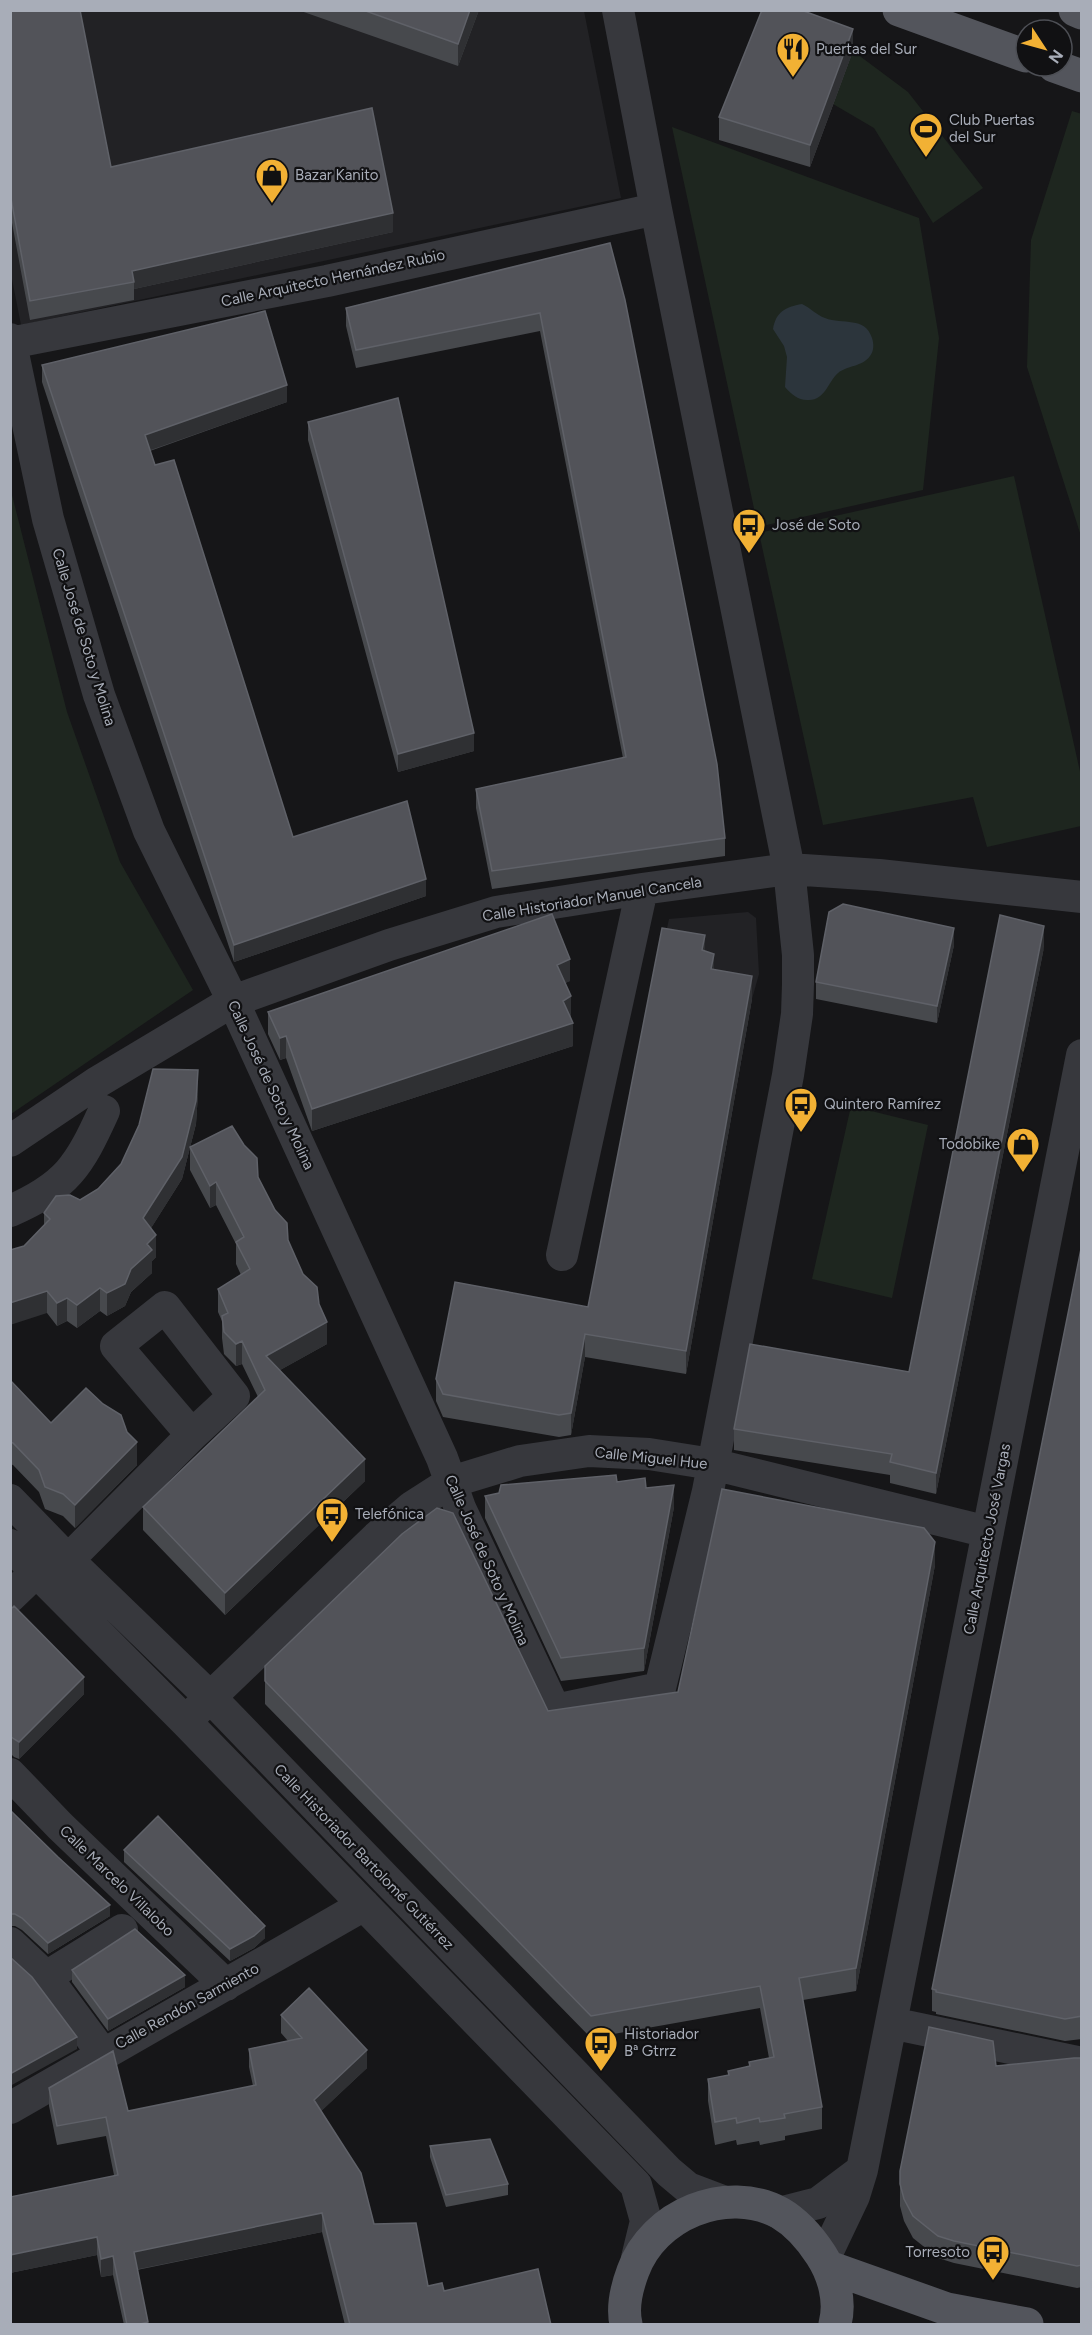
<svg xmlns="http://www.w3.org/2000/svg" width="1092" height="2335" viewBox="0 0 1092 2335" font-family="Figtree,sans-serif">
<rect width="100%" height="100%" fill="#161618"/>
<path fill="#222225" d="M10,11H584L621,198L21,325L10,269Z
M748,912L756,918L759,974L752,999L711,992L662,950L669,919Z"/>
<path fill="#1e261f" d="M853,51L908,92L983,188L933,223L874,128L833,104Z
M1072,111L1082,114L1081,536L1027,367L1031,240Z
M672,127L919,218L939,338L923,490L758,527Z
M1014,476L1081,776V826L987,847L973,797L823,825L759,533Z
M11,491L67,712L120,862L193,990L11,1114Z
M851,1106L928,1125L892,1298L812,1279Z"/>
<path fill="#2c353c" d="M802,304C811,308 816,315 825,318C843,325 865,316 872,338C874,344 874,351 870,356C862,367 848,365 838,373C828,382 825,400 809,400C799,401 791,394 785,387L787,357L784,346L773,329C776,312 785,307 802,304Z"/>
<g fill="none" stroke-linecap="round" stroke-linejoin="round">
<path stroke="#37383d" stroke-width="32" d="M10,339L48,519L99,695L149,831L233,1001L442,1458L460,1508L555,1710L660,1688L708,1491L788,1075L797,1014L798,984V955L789,869L656,209L618,10
M10,343L327,281L656,209
M10,1141L96,1083L233,1001L389,945L496,912L642,889L789,869L879,875L1082,897
M10,1211C67,1186 79,1166 104,1111
M562,1255L642,889
M10,1500L68,1560L210,1697L669,2172L688,2188L725,2202
M10,1545L185,1721L636,2185L646,2221L637,2258
M68,1560L192,1435L234,1396L165,1307L116,1346L192,1435
M10,1597L36,1572
M195,1712L377,1537L412,1507L451,1482L520,1461L589,1451L649,1454L712,1464L988,1532
M10,1774L60,1826L226,1985
M10,1943L46,1977L103,2054
M46,1977L122,1930
M891,2023L1082,2063
M10,2108L364,1905
M779,2213L818,2203L862,2170
M824,2259L854,2196L862,2170L1082,1055"/>
<path stroke="#53555c" stroke-width="33" d="M899,10L1026,56
M1075,10L1082,13
M1054,66L1082,76
M829,2267L947,2309L1027,2324
M626,2324C622,2307 627,2287 633,2271C653,2215 726,2184 780,2213C797,2223 810,2238 821,2255C834,2275 841,2301 835,2324"/>
</g>
<path fill="#47494d" d="M10,10L111,167L393,232L134,289V300L30,320L10,212Z
M298,10H479L458,66Z
M853,51L810,167L719,140V117Z
M610,243L725,838V856L492,889L476,808V789L623,758L540,331L356,368L346,326V308Z
M42,365L287,402L150,451L293,837L426,896L234,962L42,382Z
M308,422L474,751L398,772L308,440Z
M954,945L937,1023L816,999V982Z
M1044,947L936,1494L890,1483V1475L734,1450V1429L909,1372Z
M705,951L714,970L752,999L686,1374L585,1357L571,1435L559,1437L443,1417L436,1401V1379L588,1307Z
M570,981L565,983L571,1019L573,1046L312,1131L286,1058L280,1060L268,1034V1012Z
M198,1093L196,1124L182,1179L151,1228L156,1257L152,1261V1273L131,1292L125,1306L107,1316L100,1311L77,1328L67,1321L57,1326L47,1313L24,1246L44,1225V1213L80,1200L98,1189Z
M190,1147L258,1177L288,1240L303,1274L319,1304L327,1344L280,1370L365,1481L225,1615L143,1530V1507L258,1397L242,1364L236,1366L224,1354L222,1338V1321L218,1312V1289L241,1275L236,1264V1244L216,1205L210,1208L190,1170Z
M1082,1244V2039L1065,2041L936,2014V2012L932,2011V1989Z
M10,1380L51,1423L137,1465L75,1528L63,1516L45,1509L39,1492L13,1465L10,1464Z
M617,1482L646,1488L674,1507L644,1671L561,1681L485,1518V1496Z
M935,1565L856,1991L803,2000L822,2107V2129L785,2136V2140L760,2145L759,2141L737,2145L736,2140L715,2145L708,2101V2079L728,2075V2071L749,2067V2062L769,2058L760,2008L591,2038L265,1704V1666L548,1711L678,1692Z
M10,1610L84,1694L19,1759L14,1757L10,1753Z
M10,1810L110,1916L48,1954L22,1930L15,1926H10Z
M124,1850L265,1938L254,1948L230,1961L124,1862Z
M72,1970L185,1987L108,2031L72,1982Z
M281,2015L367,2068L321,2111L374,2224L428,2286L551,2325H345L322,2232L137,2270L148,2325H124L113,2275L101,2277L97,2255L10,2273L114,2175L106,2136L57,2145L49,2106V2088L128,2111L253,2086L249,2067V2049L288,2041L281,2033Z
M1082,2058V2287L1077,2288L954,2263L938,2258L913,2238L904,2221L900,2206V2171L996,2066Z
M430,2146L508,2184V2195L446,2207L430,2157Z"/>
<path fill="#2f3033" d="M470,10H479L458,66V44Z
M853,29V51L810,167V145Z
M393,213V232L134,289V282L132,271Z
M287,385V402L145,452V435Z
M474,733V751L398,772V754Z
M426,879V896L234,962V945Z
M1044,926V947L936,1494V1473Z
M954,928V945L937,1023V1006Z
M705,935V958L702,950Z
M714,954V976L711,969Z
M570,959V981L557,987V965Z
M752,976V999L686,1374V1351Z
M571,996V1019L563,1001Z
M573,1023V1046L312,1131V1109Z
M286,1036V1058L280,1060V1038Z
M198,1070V1093L196,1124L182,1179L143,1241V1218Z
M216,1182V1205L210,1208V1186Z
M156,1235V1257L152,1261V1273L131,1292L125,1306L107,1316V1293L131,1269L147,1244Z
M100,1288V1311L77,1328V1305Z
M47,1291V1313L10,1325V1303Z
M67,1298V1321L57,1326V1303Z
M327,1322V1344L266,1378V1356Z
M585,1334V1357L571,1435V1413Z
M242,1341V1364L236,1366V1344Z
M137,1442V1465L75,1528V1505Z
M365,1459V1481L225,1615V1593Z
M674,1485V1507L644,1671V1648Z
M935,1542V1565L856,1991V1968Z
M84,1677V1694L19,1759V1742Z
M110,1905V1916L48,1954V1943Z
M265,1926V1938L254,1948L230,1961V1949Z
M185,1975V1987L108,2031V2019Z
M77,2037V2049L10,2086V2074Z
M367,2050V2068L314,2118V2100Z
M322,2213V2232L134,2270V2252Z
M97,2237V2255L10,2273V2255Z
M113,2256V2275L101,2277V2259Z"/>
<path fill="#525359" stroke="#5f6168" stroke-width="1.5" d="M10,10H80L111,167L372,108L393,213L132,271L134,282L30,301L10,193Z
M363,10H470L458,44Z
M762,10H801L853,29L810,145L719,117Z
M610,243L625,300L717,764L725,838L492,871L476,789L626,757L540,313L356,350L346,308Z
M265,311L287,385L145,435L155,465L174,460L293,837L407,801L426,879L234,945L42,365Z
M398,398L474,733L398,754L308,422Z
M843,904L954,928L937,1006L816,982L829,912Z
M552,914L570,959L557,965L571,996L563,1001L573,1023L312,1109L286,1036L280,1038L268,1012Z
M1000,915L1044,926L936,1473L890,1462L892,1454L734,1429L750,1344L909,1372Z
M662,928L705,935L702,950L714,954L711,969L752,976L686,1351L585,1334L571,1413L559,1415L443,1394L436,1379L455,1282L588,1307Z
M153,1069L198,1070L196,1101L182,1157L143,1218L156,1235L147,1244L152,1250L131,1269L125,1284L107,1293L100,1288L77,1305L67,1298L57,1303L47,1291L10,1303V1250L24,1246L50,1219L44,1213L56,1196L70,1195L80,1200L98,1189L121,1164L139,1125Z
M232,1126L244,1145L257,1158L258,1177L275,1210L287,1223L288,1240L303,1274L317,1287L319,1304L327,1322L266,1356L365,1459L225,1593L143,1507L265,1390L242,1341L236,1344L224,1332L222,1316L228,1313L218,1289L250,1269L236,1242L244,1237L216,1182L210,1186L190,1147Z
M1082,1244V2016L1065,2019L936,1992V1990L932,1989Z
M10,1380L51,1423L86,1388L103,1404L121,1415L127,1432L137,1442L75,1505L63,1494L45,1487L39,1470L13,1443L10,1442Z
M616,1475L617,1482L645,1478L646,1488L674,1485L644,1648L561,1658L485,1496L499,1493L501,1485Z
M722,1489L924,1528L935,1542L856,1968L799,1978L822,2107L784,2114L785,2118L760,2122L759,2118L737,2123L736,2118L715,2122L708,2079L729,2075L728,2071L750,2066L749,2062L774,2057L760,1986L591,2016L265,1681V1666L402,1534L437,1508L453,1513L548,1711L678,1692Z
M14,1606L84,1677L19,1742L14,1739L10,1736V1610Z
M10,1810L58,1857L110,1905L48,1943L22,1918L15,1914H10Z
M158,1816L265,1926L254,1936L230,1949L124,1850Z
M135,1929L185,1975L108,2019L72,1970Z
M10,1957L32,1977L77,2037L10,2074Z
M309,1988L367,2050L314,2100L361,2173L374,2224L416,2223L428,2286L442,2283L444,2291L538,2269L551,2325H350L322,2213L134,2252L148,2322L136,2325H127L113,2256L101,2259L97,2237L10,2255V2197L118,2175L106,2117L57,2126L49,2088L113,2051L128,2111L256,2085L249,2049L302,2038L281,2015Z
M929,2027L993,2041L996,2066L1074,2058H1082V2265L1077,2266L954,2241L938,2236L913,2216L904,2199L900,2184V2171Z
M490,2139L508,2184L446,2195L430,2146Z"/>
<defs>
<symbol id="restaurant-pin" viewBox="-11 -11 22 30"><path d="M0 17L-7.5 6A9.5 9.5 0 1 1 7.5 6Z" fill="#f2b134" stroke="#111113"/><path d="M-5-6h1v4h1v-4h1v4h1v-4h1v5L-1.5 .5V6h-2V.5L-5-1ZM5-6V6H3V1.5H1.5Q1.5-4 5-6Z" fill="#111"/></symbol>
<symbol id="stadium-pin" viewBox="-11 -11 22 30"><path d="M0 17L-7.5 6A9.5 9.5 0 1 1 7.5 6Z" fill="#f2b134" stroke="#111113"/><path d="M0-5a6.5 5 0 1 0 0 10a6.5 5 0 1 0 0-10ZM-3.5-1.8h7v3.6h-7Z" fill="#111"/></symbol>
<symbol id="shop-pin" viewBox="-11 -11 22 30"><path d="M0 17L-7.5 6A9.5 9.5 0 1 1 7.5 6Z" fill="#f2b134" stroke="#111113"/><path d="M-5-2.5h2.3a2.7 3.5 0 0 1 5.4 0H5L5.5 6h-11ZM-1.5-2.5h3a1.5 2.3 0 0 0-3 0Z" fill="#111"/></symbol>
<symbol id="bus-pin" viewBox="-11 -11 22 30"><path d="M0 17L-7.5 6A9.5 9.5 0 1 1 7.5 6Z" fill="#f2b134" stroke="#111113"/><path d="M-5-6H5V4H4V6H2V4H-2V6H-4V4H-5ZM-3.5-4V0h7V-4ZM-3.5 1.2v1.5H-2V1.2ZM2 1.2v1.5H3.5V1.2Z" fill="#111"/></symbol>
</defs>
<g fill-rule="evenodd">
<use href="#restaurant-pin" x="774" y="30" width="38" height="52"/>
<use href="#stadium-pin" x="907" y="110" width="38" height="52"/>
<use href="#shop-pin" x="253" y="156" width="38" height="52"/>
<use href="#bus-pin" x="730" y="506" width="38" height="52"/>
<use href="#bus-pin" x="782" y="1085" width="38" height="52"/>
<use href="#shop-pin" x="1004" y="1125" width="38" height="52"/>
<use href="#bus-pin" x="313" y="1495" width="38" height="52"/>
<use href="#bus-pin" x="582" y="2024" width="38" height="52"/>
<use href="#bus-pin" x="974" y="2233" width="38" height="52"/>
</g>
<g text-anchor="middle" dominant-baseline="central" stroke-width="4.5" stroke-linejoin="round" paint-order="stroke">
<g font-size="15" fill="#a8adb8" stroke="#111113" text-anchor="start">
<text x="816" y="49">Puertas del Sur</text>
<text x="949" y="120">Club Puertas<tspan x="949" dy="17">del Sur</tspan></text>
<text x="295" y="175">Bazar Kanito</text>
<text x="772" y="525">José de Soto</text>
<text x="824" y="1104">Quintero Ramírez</text>
<text x="1000" y="1144" text-anchor="end">Todobike</text>
<text x="355" y="1514">Telefónica</text>
<text x="624" y="2034">Historiador<tspan x="624" dy="17">Bª Gtrrz</tspan></text>
<text x="970" y="2252" text-anchor="end">Torresoto</text>
</g>
<g font-size="15" fill="#a8adb8" stroke="#111113">
<text transform="translate(333 278) rotate(-12)">Calle Arquitecto Hernández Rubio</text>
<text transform="translate(84 637) rotate(73)">Calle José de Soto y Molina</text>
<text transform="translate(592 899) rotate(-9)">Calle Historiador Manuel Cancela</text>
<text transform="translate(271 1085) rotate(65)">Calle José de Soto y Molina</text>
<text transform="translate(651 1458) rotate(6)">Calle Miguel Hue</text>
<text transform="translate(987 1539) rotate(-79)">Calle Arquitecto José Vargas</text>
<text transform="translate(487 1560) rotate(66)">Calle José de Soto y Molina</text>
<text transform="translate(364 1857) rotate(46)">Calle Historiador Bartolomé Gutiérrez</text>
<text transform="translate(117 1881) rotate(44)">Calle Marcelo Villalobo</text>
<text transform="translate(187 2006) rotate(-29)">Calle Rendón Sarmiento</text>
</g>
</g>
<rect width="1092" height="2335" fill="none" stroke="#a8adb8" stroke-width="24"/>
<g transform="translate(1044 48) rotate(126)"><circle r="28" fill="#111113" stroke="#4d4f55" stroke-width="1.5"/>
<path d="M0-4.5L10 22L0 15L-10 22Z" fill="#f2b134"/>
<text y="-9" font-size="16" font-weight="bold" text-anchor="middle" fill="#a8adb8">N</text>
</g>
</svg>
